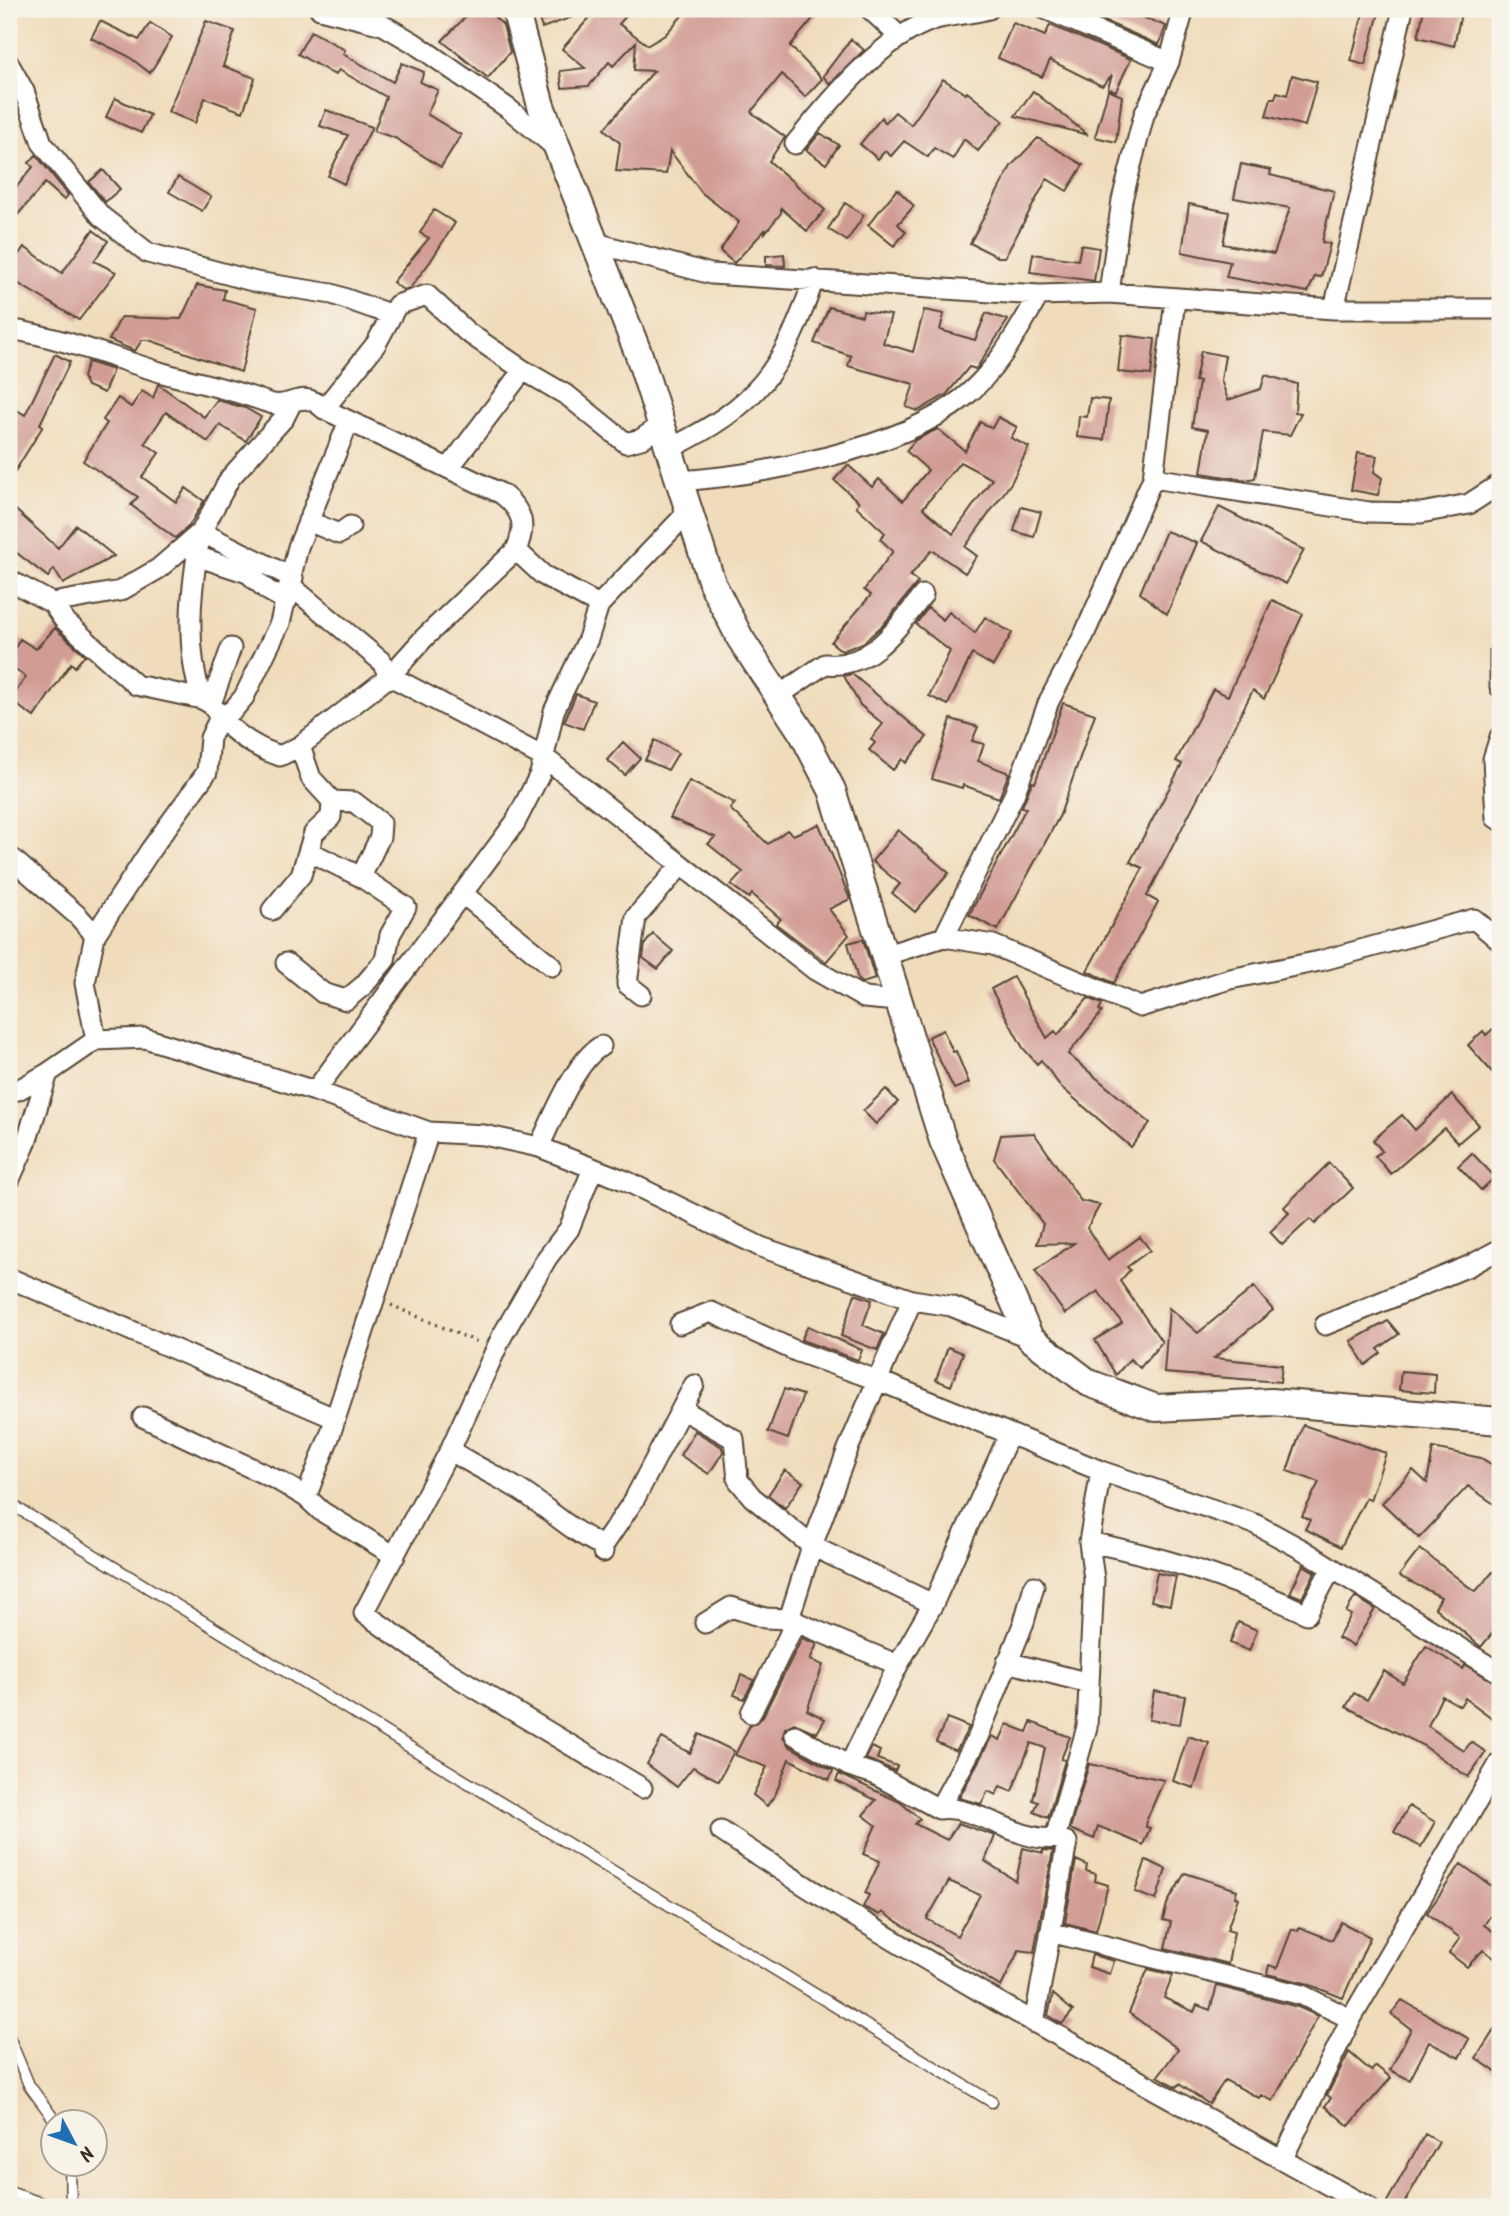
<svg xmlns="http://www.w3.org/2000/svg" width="1509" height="2216" viewBox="0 0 1509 2216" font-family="Kalam,sans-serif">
<rect width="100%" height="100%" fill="#f7f3e8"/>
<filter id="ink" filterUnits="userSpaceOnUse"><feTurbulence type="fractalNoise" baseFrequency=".0143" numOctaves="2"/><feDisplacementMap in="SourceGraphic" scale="14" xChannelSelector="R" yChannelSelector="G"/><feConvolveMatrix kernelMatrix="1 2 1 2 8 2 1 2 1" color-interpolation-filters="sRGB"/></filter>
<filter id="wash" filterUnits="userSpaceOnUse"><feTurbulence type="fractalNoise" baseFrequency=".00686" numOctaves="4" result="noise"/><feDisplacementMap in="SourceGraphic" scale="28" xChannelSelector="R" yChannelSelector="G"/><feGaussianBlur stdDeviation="1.57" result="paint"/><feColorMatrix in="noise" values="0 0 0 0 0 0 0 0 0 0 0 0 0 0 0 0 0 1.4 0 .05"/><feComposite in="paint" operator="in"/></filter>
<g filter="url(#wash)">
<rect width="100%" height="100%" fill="#f0dcbb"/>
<g id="blocks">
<path fill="#d19c94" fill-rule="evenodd" d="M473,9H486L503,25L510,52L488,78L442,41Z
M535,9H588L589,11L542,28Z
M597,9H632L619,24L648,45L665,35L688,9H821L790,46L822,79L805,97L782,74L751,112L785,137L769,161L825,210L807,231L781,208V213L765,233V230L734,263L720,251L739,222L702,193L670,151L666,174L616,171L620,143L604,129L654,71L634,70L636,42L613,66L609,62L589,86L562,88L560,71L585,68L562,49Z
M1087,9H1149L1142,17L1166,26L1159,45L1086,13Z
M1364,9L1379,13L1365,65L1351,61Z
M1424,9H1462L1454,46L1418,37Z
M100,21L139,40L150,23L172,37L150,73L128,56L91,38Z
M206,21L235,31L223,66L255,78L243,112L205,98L195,123L168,112Z
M1013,23L1045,36L1050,25L1131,59L1116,91L1108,88L1112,75L1102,86L1050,60L1042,77L998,58Z
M311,31L345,50L343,54L393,82L402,63L424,72L420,82L438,90L427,114L461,135L441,167L395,138L374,131L386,97L339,70L335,75L298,54Z
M851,39L864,50L830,84L823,76Z
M1292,75L1317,82L1305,126L1266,116L1271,98H1275L1277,92L1287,95Z
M943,79L966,94L967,92L1003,121L978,151L964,139L953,159L934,148L928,157L904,141L891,156L885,151L878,159L860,144L882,117L885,123L895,112L911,125Z
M1108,90L1122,96L1116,142L1095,137Z
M1033,91L1088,135L1015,116Z
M115,98L150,115L141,133L106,117Z
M326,110L372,127L344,184L328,176L348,135L320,126Z
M820,133L839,145L826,164L806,150Z
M1038,138L1083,165L1067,191L1047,179L1005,257H998L970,243L1011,166Z
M36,155L68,195L64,200L45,183L9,225V196L33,167L29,163Z
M1241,164L1271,170L1270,175L1334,191L1322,242L1330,244L1321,277L1315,276L1308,292L1226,277L1230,262L1182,252L1189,204L1229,212L1223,244L1274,254L1290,208L1234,198Z
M103,170L120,189L105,202L89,182Z
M178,177L211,197L202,211L169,192Z
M897,189L914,206L898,224L906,232L894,246L868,225Z
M845,203L864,215L847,241L828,229Z
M434,210L455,223L430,262L410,288L403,290L393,282L429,238L420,233Z
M93,230L108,241L94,261L116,272L79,320L9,278V268L24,247L62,273Z
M1081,245L1099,248L1094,281L1030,272L1033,254L1078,260Z
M784,254L785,266L766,265V256Z
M197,285L225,290L223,299L257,308L241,372L149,340H142L135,351L109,340L121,317L181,319Z
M829,307L862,316L863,311L891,315L883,343L913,352L924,310L944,314L940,330L975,340L986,313L1008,320L976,369L969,367L947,394L918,411L906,407L914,384L848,366L851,356L814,343Z
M1122,335L1155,339L1151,375L1118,372Z
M1201,351L1225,356L1221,380L1228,400L1261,389L1265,375L1297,384L1295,412L1301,413L1290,435L1263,432L1255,478L1245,480L1201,473L1208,430L1192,427L1199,382L1195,381Z
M55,354L70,362L40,424L43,426L9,481V405L25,415Z
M88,362L113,370L104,393L87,386L83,377Z
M158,384L204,417L217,400L245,408L261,417L246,441L220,425L208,442L166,412L145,443L159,453L142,477L176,502L186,488L204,501L189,526L175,538L131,505L138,497L83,461L107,423L103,420L118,398L131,407L142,391L153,398Z
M1090,398L1109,400L1104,440L1077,437L1079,416L1087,417Z
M998,417L1017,427L1011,438L1029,447L1011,483L965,547L977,556L965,573L932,550L910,576L918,582L884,624L863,643L842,651L831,642L871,595L864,590L893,551L880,539L885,533L856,506L859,502L834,480L848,465L872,487L879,479L903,501L928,470L906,451L915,440L938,429L965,451L980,422L992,428ZM960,462L992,479L953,534L923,508Z
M1358,453L1377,456L1374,472L1382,478L1378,495L1351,490Z
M9,504L58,548L76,525L114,556L63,584L54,569L48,577L9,547Z
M1021,507L1041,512L1034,537L1014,531Z
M1219,507L1304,550L1286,584L1201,541Z
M1166,531L1197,543L1167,614L1140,593Z
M1272,600L1303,614L1264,699L1253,690L1147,896L1158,902L1114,983L1087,971L1143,868L1130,862L1182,764L1176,761L1213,689L1228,696Z
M928,608L943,620L949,612L975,633L985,617L1012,633L993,666L972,654L948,705L929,696L950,651L916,624Z
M55,628L85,655L75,667L71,663L34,717L10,700L26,677L9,666V658L20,639L36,649Z
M852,674L927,737L906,763L902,759L893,770L869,750L875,743L871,739L883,724L860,705L844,676Z
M576,694L594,701L583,729L564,722Z
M1063,703L1095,714L1060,815L998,930L969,915L1026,808L1022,807L1032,782L1035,783Z
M951,719L978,727L972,741L984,744L978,761L1009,773L999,798L963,785L962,788L932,779Z
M655,740L678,753L668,770L645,760Z
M623,742L640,758L625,775L607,760Z
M689,781L735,803L730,809L768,844L787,830L793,835L819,824L850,899L829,909L849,935L826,962L776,924L781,919L752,894L749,898L731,885L743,872L708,844L715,837L670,818Z
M898,830L949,873L915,912L892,893L900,884L872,861Z
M653,934L673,951L658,969L643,958L645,944Z
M863,939L875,979L862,983L858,980L848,943Z
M1013,977L1047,1038L1055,1031L1058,1035L1088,998L1102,1004L1099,1010L1102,1012L1068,1054L1150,1123L1131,1147L1061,1087L1041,1060L1037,1064L1023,1048L991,989Z
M1500,1023V1081L1468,1045L1483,1031L1486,1035Z
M943,1030L953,1052L956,1051L969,1083L954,1089L928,1037Z
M886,1089L898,1102L876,1124L863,1111Z
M1452,1095L1479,1125L1458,1143L1444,1128L1391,1174L1375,1156L1382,1151L1373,1140L1402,1115L1415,1130Z
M1034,1133L1081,1201L1100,1205L1087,1228L1108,1260L1140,1237L1150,1250L1127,1267L1130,1270L1120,1281L1162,1342L1140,1368L1130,1359L1116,1375L1095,1340L1122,1323L1098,1291L1065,1314L1035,1271L1074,1243L1037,1244L1043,1224L994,1159L1001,1135Z
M1472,1153L1495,1177L1481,1190L1458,1166Z
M1329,1163L1353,1188L1315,1224L1310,1219L1282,1245L1270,1232L1289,1213L1284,1207Z
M1254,1287L1273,1310L1214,1358L1282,1365L1280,1382L1164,1373L1169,1308L1198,1333Z
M855,1294L872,1300L863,1325L884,1334L877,1350L841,1336Z
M1388,1321L1399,1334L1378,1349L1381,1353L1365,1365L1351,1341Z
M808,1326L862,1350L858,1360L801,1340Z
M948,1347L963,1353L951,1386L936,1380Z
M1401,1371L1435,1374L1434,1393L1399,1390Z
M784,1389L803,1395L788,1439L768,1432Z
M1303,1425L1386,1453L1370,1500L1366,1498L1341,1547L1305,1529L1310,1520L1302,1516L1319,1482L1287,1471Z
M695,1431L722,1447L723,1452L709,1474L680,1455Z
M1433,1448L1481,1458L1500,1470V1508L1468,1486L1419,1538L1382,1503L1413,1470L1427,1483Z
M785,1470L803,1482L785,1508L768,1495Z
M1420,1549L1473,1590L1476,1591L1500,1564V1624L1481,1647L1435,1608L1441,1597L1399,1576Z
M1303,1565L1315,1572L1302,1598L1290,1593Z
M1157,1573L1176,1577L1170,1605L1151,1601Z
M1355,1597L1375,1609L1353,1646L1338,1638L1351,1615L1346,1612Z
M1238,1622L1257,1630L1249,1651L1230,1643Z
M802,1638L817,1644L810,1660L823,1665L807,1710L825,1719L817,1733L794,1723L785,1728L783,1736L789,1746L833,1771L829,1780L789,1759L776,1793L767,1806L753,1795L767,1767L735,1755L750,1725L762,1718Z
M1426,1646L1463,1669L1465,1665L1500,1685V1706L1492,1718L1465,1698L1460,1706L1442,1696L1428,1726L1464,1751L1471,1742L1486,1752L1468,1777L1424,1746L1346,1707L1354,1693L1367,1700L1384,1671L1403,1683Z
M741,1675L754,1680L744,1699L734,1695Z
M1154,1691L1185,1696L1180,1724L1149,1720Z
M947,1718L969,1727L956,1751L936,1742Z
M1031,1722L1070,1737L1061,1759L1065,1760L1048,1818L1034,1812L1038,1802L1033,1800L1045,1748L1031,1743L1012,1791L1000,1786L996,1795L988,1791L981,1804L959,1798L992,1736L1000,1740L1007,1724L1027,1732Z
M699,1734L734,1751L719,1781L693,1767L677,1787L647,1764L662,1738L690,1753Z
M1188,1736L1209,1743L1194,1788L1173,1781Z
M872,1747L880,1751L877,1759L897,1766L895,1771L866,1759Z
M1089,1764L1164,1780L1147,1819L1146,1827L1150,1828L1143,1845L1098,1826L1094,1839L1070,1829Z
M839,1774L900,1802L920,1819L915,1824L947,1840L958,1823L995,1836L985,1861L1016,1881L1023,1848L1043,1853V1850L1053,1851L1034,1952L1019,1950L1001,1987L882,1912L880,1915L863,1907L869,1895L865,1893L880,1861L863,1854L876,1825L863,1815L876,1800L836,1781ZM949,1881L980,1895L957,1936L927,1919Z
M1409,1806L1435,1822L1421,1847L1394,1832Z
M1076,1860L1087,1865L1086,1871L1096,1874L1095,1881L1108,1885L1096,1931L1065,1923Z
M1146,1860L1166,1869L1156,1900L1135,1892Z
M1461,1864L1500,1892V1902L1484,1925L1500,1936V1962L1483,1950L1467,1967L1449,1953L1460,1938L1427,1913Z
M1185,1873L1237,1890L1235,1897L1238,1898L1227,1930L1234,1932L1228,1964L1165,1948L1171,1922L1163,1920L1167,1904Z
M1341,1922L1370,1937L1343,1998L1305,1983L1267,1974L1269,1965L1277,1968L1292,1929L1298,1931L1299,1927L1332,1940Z
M1092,1955L1114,1961L1110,1974L1089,1967Z
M1148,1969L1173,1975L1164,1998L1194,2012L1197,2005L1210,2010L1217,1986L1298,2007L1318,2016L1273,2101L1261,2095L1259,2098L1225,2080L1209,2104L1179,2084L1176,2087L1158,2076L1178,2049L1129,2013Z
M1053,1994L1073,2011L1062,2024L1048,2015Z
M1402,2000L1469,2039L1459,2058L1429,2042L1410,2080L1390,2070L1411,2029L1391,2014Z
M1500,2021V2075L1476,2058Z
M1349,2052L1371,2071L1376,2066L1391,2078L1349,2126L1325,2106L1331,2098L1327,2095Z
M1425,2134L1439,2142L1402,2207H1384Z"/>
</g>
</g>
<g filter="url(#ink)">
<use href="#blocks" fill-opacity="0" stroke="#564536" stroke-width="2"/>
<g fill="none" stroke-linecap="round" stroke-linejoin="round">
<defs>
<path id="lane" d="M9,1503L992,2102
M9,2037L29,2085L56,2122
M70,2164L71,2207
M9,2192L53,2207"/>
<path id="street" d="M320,9L383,25L414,43L509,109L555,147
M870,9L900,37
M1045,9L1169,62
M9,64L24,91L42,143L101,216L148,253L256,282L332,294L392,315
M795,144C829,102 883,35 936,19C953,14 972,14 989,9
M596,243L711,274L1039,295L1109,293L1334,309H1500
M1109,293L1122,200L1144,115L1169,62L1184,9
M1334,309L1403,9
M9,329C63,338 111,357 163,373C198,383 232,389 266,402C291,412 300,386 324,409L502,494C523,511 527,525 516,550
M324,409L376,344L397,305L427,295L467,332L523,370L568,396L626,443L641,439L662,425
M349,421L298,547L280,623L244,697L233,710L220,717C237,736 256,748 280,756L300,746L390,676L425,637L516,550L543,575L599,605
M669,449C758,405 782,372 814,279
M449,468L523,370
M1153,478L1369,512L1421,513L1469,504L1500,484
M677,481C758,476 899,450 963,398C996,372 1018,331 1039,295
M308,521L339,534L350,526
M196,556L248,573L267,590L287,601
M9,580L52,603L120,591L158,569L201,532L230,478L284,418L292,402
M291,586L381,661L390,676L545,758L815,970L864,998L897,1001
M52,603L64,620L136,685L202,699
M1500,652V687
M778,696L825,664C871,669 897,628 923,595
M211,704L231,648
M1500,737L1493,759L1496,818L1500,820
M332,801L354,802L381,823L380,837L361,877
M9,856L78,916L95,935
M463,894L552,966
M272,910L301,875L314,833L331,817L332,801L311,778L300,746
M944,937L1014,795L1049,701L1084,635L1153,478L1175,300
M886,955L944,937L993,945L1140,1007L1230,979L1320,961L1474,919L1500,941
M286,963L323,993L346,1000L364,985L385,960L390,935L406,907L361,877L310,852
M641,995L627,984L636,917L681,865
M96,1040L85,983L95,935L151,849L207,772L210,738L220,717L211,704L202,699C184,646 191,586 201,532L293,578
M9,1091L18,1090L48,1073L96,1040L145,1038L315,1091L429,1132L484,1135L539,1147L626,1181L761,1247L912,1300L951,1306L1030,1338
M315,1091L515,823L540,774L554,711L588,639L599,605L688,512
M539,1147C552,1120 575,1061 601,1046
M593,1168L569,1229L547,1258L502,1336L450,1450L364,1613L442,1668L642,1788
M9,1181L26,1143L48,1073
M9,1278L334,1418
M680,1324L711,1312L798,1352L877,1380L1101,1471L1255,1524L1303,1550L1500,1673
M1325,1325L1469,1266L1500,1249
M683,1410L734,1439L738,1480L752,1497L812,1546L933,1604
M143,1417L279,1481L306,1497L321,1511L395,1556
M450,1450C475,1467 502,1478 526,1494C552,1512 574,1533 603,1546
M306,1497L330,1435L429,1132
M1089,1542C1163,1557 1238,1580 1307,1614L1331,1569
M603,1552V1546L634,1500L694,1385
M789,1619L812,1546L848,1449L912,1300
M705,1623L731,1607L765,1618L789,1619L898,1665
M1007,1662L1089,1683
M751,1713L796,1621
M795,1735L849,1766L874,1774L939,1809L978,1737L1024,1622L1034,1586
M849,1766L898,1665L933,1604L1009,1435
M939,1809C975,1804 1018,1843 1055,1838
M721,1831C928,1970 1150,2086 1368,2207
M1050,1932L1302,1995L1351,2019
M1034,2023L1067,1842L1055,1838L1087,1727L1094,1579L1089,1542L1101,1471
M1282,2160L1351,2019L1500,1762"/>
<path id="secondary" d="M515,9L541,106L639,355L712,583L740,638L803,734L832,790L943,1141L1030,1338L1089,1383L1156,1408L1271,1402L1500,1421"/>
</defs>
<use href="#lane" stroke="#564536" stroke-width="13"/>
<use href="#street" stroke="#564536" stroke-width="23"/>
<use href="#secondary" stroke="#564536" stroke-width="30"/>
<path stroke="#564536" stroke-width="3.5" stroke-dasharray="2 5" stroke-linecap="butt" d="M391,1305L477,1342"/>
<use href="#lane" stroke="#fff" stroke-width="10"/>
<use href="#street" stroke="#fff" stroke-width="19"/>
<use href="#secondary" stroke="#fff" stroke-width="26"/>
</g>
</g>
<rect width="1509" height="2216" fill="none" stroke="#f7f3e8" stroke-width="35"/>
<g transform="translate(74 2143) rotate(131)"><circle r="33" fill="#f7f3e8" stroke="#aca397" stroke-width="2"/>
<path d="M0-5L12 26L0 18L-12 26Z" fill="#1f6fb2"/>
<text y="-10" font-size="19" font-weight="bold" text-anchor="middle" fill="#3b2a1e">N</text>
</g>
</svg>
